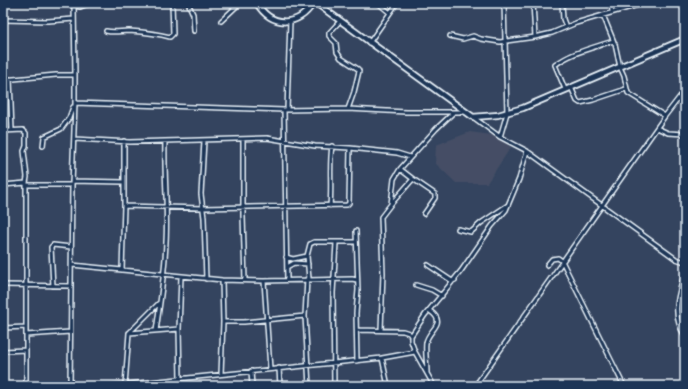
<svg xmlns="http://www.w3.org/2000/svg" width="688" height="389" viewBox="0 0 688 389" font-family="'Balsamiq Sans',sans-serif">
<rect width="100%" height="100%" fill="#34445f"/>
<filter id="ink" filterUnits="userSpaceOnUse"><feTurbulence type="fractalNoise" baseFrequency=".025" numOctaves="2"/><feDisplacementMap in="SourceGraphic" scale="8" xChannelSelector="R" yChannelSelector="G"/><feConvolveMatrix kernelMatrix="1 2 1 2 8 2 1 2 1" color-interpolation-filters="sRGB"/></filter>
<g filter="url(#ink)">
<path fill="#444e65" d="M470,132L492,135L498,137L511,147L487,183H456L435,163L436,145Z"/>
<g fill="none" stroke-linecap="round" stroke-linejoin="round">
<defs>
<path id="street" d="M188,3L193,14L194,31
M378,3L390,13
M533,3L535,37
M562,3L563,19L566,27
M611,3L612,12
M74,5L75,75
M603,15L614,42
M3,20L48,21L74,19
M221,21L240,3
M340,21L329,33V36L336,43L337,52L341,58L358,69L359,71L354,92L348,109
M106,31C114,33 121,31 129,31C143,32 156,33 170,37L173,34L172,3
M450,36L463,39L473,36L481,39L500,42L535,37L552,33L576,23L645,3
M369,43L397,3
M10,79L12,130
M3,80L56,75H75V103L284,110L348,109L406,112H464
M571,87L577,101L580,103L593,100L626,89
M565,89L555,65C572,52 593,48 613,41L615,44L620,67L624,76L628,93L665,116
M284,110L287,280
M287,110L290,21
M473,117L500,137L527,151L676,259L685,262
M657,128L668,133L685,134
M3,131L23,130L26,133V146L24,151L27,177L26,183
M500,137L507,113L504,3
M74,139L130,142L267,138L315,146L350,148L397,153L410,157
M243,139V216L245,280
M204,141L201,194L204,218L206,279
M43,146L44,137L61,129L69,118L73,107
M413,179L435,194V198L424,214
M72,181L124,182
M3,185L26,183V386
M26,185H72
M391,204L413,179L400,169
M124,206L203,208L347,205L349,203L350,148
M330,206C332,186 329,166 332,146
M458,229L471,232L481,223L508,205
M356,231L358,290L356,313L357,361
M286,257L293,259L307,256
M72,265L222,280L264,281L352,279L357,280
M428,265L452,281L455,280
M547,265L552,259L558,258L562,261L624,386
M287,267L294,263L308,264
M122,270L124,206V141
M685,271C679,294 670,314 685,336
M307,279L305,316L309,386
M309,279L307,256L310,244L314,242H356
M264,281L270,369
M3,285L71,286
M416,285L432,290L442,296
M53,286L51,247L53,245L71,247
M223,322H244L305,316
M3,328L26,327
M357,330L403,331L409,333L411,336
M381,330L383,273L381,217L391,204L394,179L400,169L436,129L453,113
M156,331C160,302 165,272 166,242C168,209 164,175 165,141
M129,333L179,329
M26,335L70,332
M3,351L26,350
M382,358L388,386
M279,368L280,386
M251,371L252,386
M427,373C427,363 425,353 426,343C428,329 448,324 430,311
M221,374L223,322L222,280
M180,379L179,329L181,277
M125,385L129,333L159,303
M70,386L72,185L75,103
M109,386L382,358L415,352
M334,386L333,293L336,243
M382,386H388
M434,386L415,352L411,341V336L425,315L461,271L492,226L506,210L519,179L527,151
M475,386L665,116L685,90"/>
<path id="secondary" d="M68,3L80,6L88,3
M257,3C271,28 299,27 313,3
M316,3L473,117L498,115L523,108L685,39"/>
</defs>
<use href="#street" stroke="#e8f1f8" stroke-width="6"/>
<use href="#secondary" stroke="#e8f1f8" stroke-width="8"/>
<use href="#street" stroke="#1d3557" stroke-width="3"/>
<use href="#secondary" stroke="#1d3557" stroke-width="4.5"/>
</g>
</g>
<rect width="688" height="389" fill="none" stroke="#1d3557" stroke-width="16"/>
<rect x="8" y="8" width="672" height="373" fill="none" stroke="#e8f1f8" stroke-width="1.5" filter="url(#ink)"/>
</svg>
